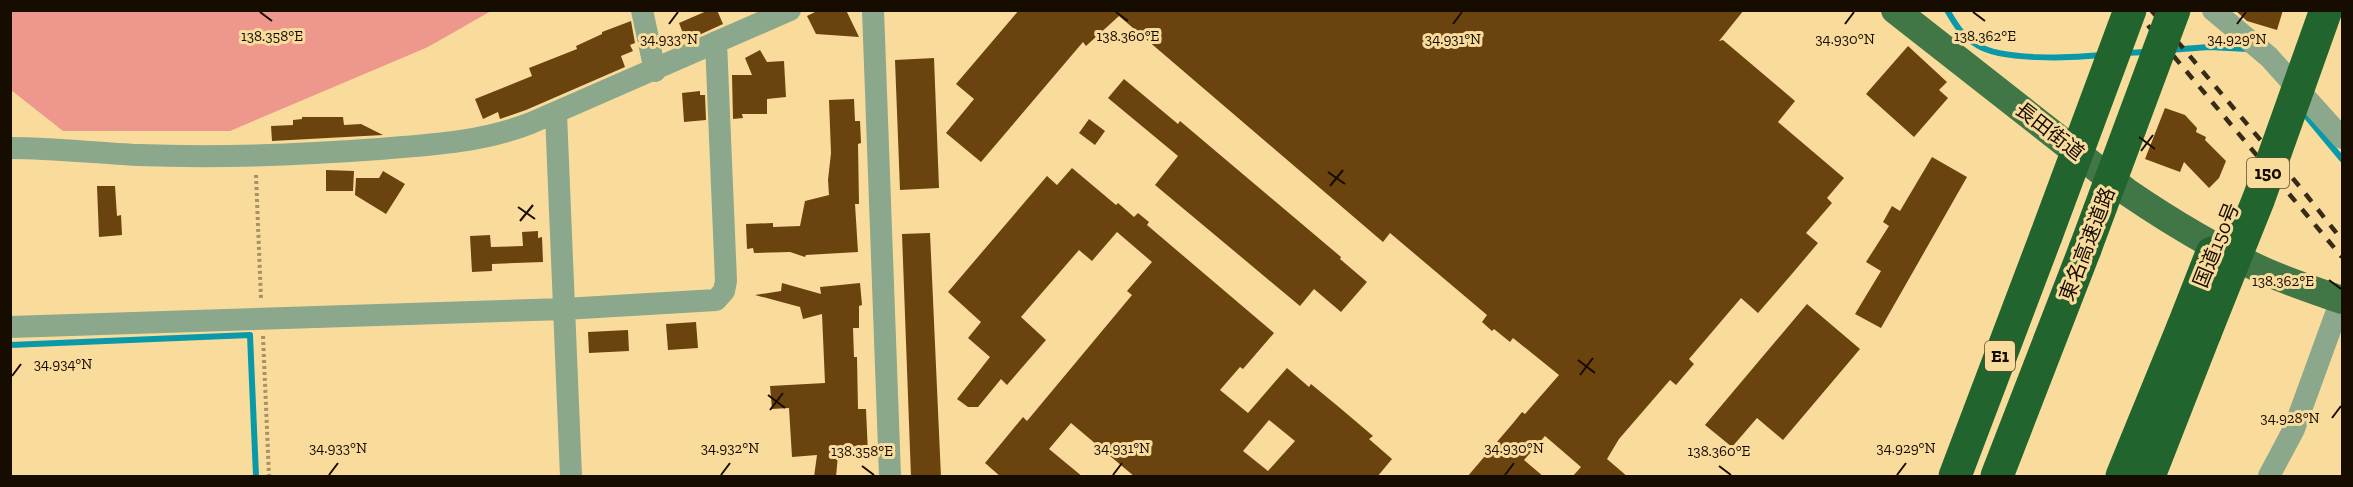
<svg xmlns="http://www.w3.org/2000/svg" width="2353" height="487" viewBox="0 0 2353 487" font-family="'Zilla Slab','Noto Sans JP',serif">
<rect width="100%" height="100%" fill="#f9dc9c"/>
<path fill="#ed978d" d="M10,11L11,10L491,11L428,47L230,131H63L11,90Z"/>
<g fill="none" stroke-linecap="round" stroke-linejoin="round">
<path stroke="#0a99a8" stroke-width="6" d="M1947,10C1955,24 1963,37 1977,45C2002,61 2072,58 2102,55
M2169,50L2209,47L2248,49
M2124,53L2147,52
M2302,111L2342,159
M10,345L250,335L256,476"/>
</g>
<path fill="#6b430f" fill-rule="evenodd" d="M709,10H717L723,24L686,41L679,23Z
M819,10H846L859,37L816,34L807,16Z
M1019,10H1744L1719,41L1723,40L1795,101L1778,122L1844,178L1827,198L1832,203L1806,233L1818,243L1791,275L1758,313L1741,298L1689,359L1694,364L1676,385L1670,380L1619,439L1607,459L1628,477H1572L1581,467L1545,436L1524,460L1544,477H1467L1514,422L1522,412L1525,414L1559,375L1513,338L1510,342L1494,329L1492,331L1482,322L1487,315L1390,233L1383,242L1119,16L1086,46L1083,42L981,162L946,133L974,99L956,84Z
M2235,10H2283L2277,30L2247,21Z
M631,21L635,43L630,45L633,51L621,56L625,67L526,110L500,119L498,112L483,119L475,99L532,76L529,68L577,49L576,46L602,34V32Z
M1908,46L1947,82L1939,90L1948,98L1914,137L1866,94Z
M760,50L767,62L784,61L786,97L767,99V114H742L743,118L733,119L732,75H752L745,58Z
M934,58L939,188L900,190L895,60Z
M1124,79L1178,124L1180,121L1341,257L1340,259L1367,282L1341,312L1314,289L1300,306L1155,185L1178,156L1108,98Z
M700,91V95H705L706,120L684,122L682,93Z
M854,99L855,121H860L861,143L858,144L859,204H855L858,252L806,255L805,257L790,252L754,253L753,248L747,249L746,224L773,223V227L800,226L805,201L829,195L828,180L831,153L829,100Z
M2165,108L2185,115L2197,128L2196,132L2206,137L2205,140L2226,161L2219,178L2209,188L2184,162L2180,172L2145,159Z
M302,117H343L344,125L361,124L383,135L272,141L271,126L293,125V120L302,119Z
M1089,119L1105,131L1095,145L1079,133Z
M1932,157L1967,177L1881,328L1855,314L1881,271L1866,262L1889,226L1883,222L1892,206L1900,211Z
M1072,168L1116,205L1118,203L1134,217L1138,213L1149,222L1147,225L1274,333L1243,369L1240,367L1220,390L1248,413L1287,368L1309,387L1311,384L1340,408L1373,436L1369,439L1392,459L1377,477H1135L1071,423L1049,449L1083,477H1001L985,463L1023,417L1027,421L1132,295L1127,291L1152,262L1117,232L1092,261L1079,250L1021,317L1046,340L1007,385L1001,379L978,407H968L957,399L990,357L968,338L981,322L948,292L1047,176L1057,185ZM1269,420L1295,441L1268,471L1243,451Z
M326,170L354,171L353,191H326Z
M383,171L405,184L386,214L355,195L356,178H379Z
M97,186H115L117,216L121,215L122,235L99,237Z
M538,231V238L542,237L543,262L492,264V271L472,272L470,236L490,235L491,247L523,246L522,232Z
M930,233L941,477H911L902,234Z
M782,283L821,294L820,287L860,283L862,305L859,306V328H853L854,357H857L858,409H866L868,454L838,455L836,477H814L817,455L792,457L789,408L772,409L770,386L825,383L822,314L803,319L800,307L755,295L781,291Z
M1807,304L1860,349L1783,440L1757,418L1732,447L1705,425Z
M696,322L698,348L668,350L666,324Z
M628,330L629,351L589,353L588,332Z"/>
<g fill="none" stroke-linecap="round" stroke-linejoin="round">
<path stroke="#a89164" stroke-width="4" stroke-dasharray="3 3" stroke-linecap="butt" d="M256,175L261,299
M263,336L269,476"/>
<path stroke="#8ba78c" stroke-width="22" d="M642,10L655,71
M873,10L890,476
M2213,10L2269,57L2342,138
M556,114L571,476
M10,148C53,148 95,153 138,155C218,158 299,155 379,149C431,145 483,142 531,123L790,10
M10,327L564,309L716,300L724,291L726,281L716,42
M2269,476L2294,429L2341,300"/>
<path stroke="#417647" stroke-width="28" d="M1895,10L2127,192C2171,222 2216,249 2264,271C2289,282 2316,291 2342,300"/>
<path stroke="#22642d" stroke-width="33" d="M1955,476L2046,236
M1997,476L2085,249
M2122,476L2183,327
M2149,476L2205,333"/>
<path stroke="#372b17" stroke-width="4.5" stroke-dasharray="10 10" stroke-linecap="butt" d="M2135,10L2342,257
M2151,10L2300,187L2342,240"/>
<path stroke="#22642d" stroke-width="33" d="M2046,236L2130,10
M2085,249L2174,10
M2183,327L2212,253
M2205,333L2259,198L2326,10"/>
</g>
<path fill="none" stroke="#160c00" stroke-width="2" d="M260,12L272,21M1116,12L1128,21M1973,12L1985,21M669,24L678,12M1453,24L1462,12M1845,24L1854,12M2237,24L2246,12M2139,137L2155,149M2141,151L2153,135M1328,172L1345,184M1330,186L1343,170M518,207L535,219M520,221L533,205M2329,280L2341,289M1578,360L1595,373M1580,375L1593,358M12,376L21,364M768,395L785,408M770,410L783,393M2332,418L2341,406M862,466L874,475M1719,466L1731,475M329,475L338,463M721,475L730,463M1113,475L1122,463M1505,475L1514,463M1897,475L1906,463"/>
<g text-anchor="middle" dominant-baseline="central" stroke-width="6" stroke-linejoin="round" paint-order="stroke">
<g fill="#f9dc9c" stroke="#5a4a2f" stroke-width="1.5">
<rect x="2247" y="158" width="42" height="30" rx="4.5"/>
<rect x="1985" y="341" width="30" height="30" rx="4.5"/>
</g>
<g font-size="18" font-weight="bold" fill="#160c00">
<text x="2268" y="173">150</text>
<text x="2000" y="356">E1</text>
</g>
<g font-size="20" fill="#160c00" stroke="#f9dc9c">
<text transform="translate(2050 131) rotate(38)">長田街道</text>
<text transform="translate(2087 244) rotate(-69)">東名高速道路</text>
<text transform="translate(2216 245) rotate(-68)">国道150号</text>
</g>
</g>
<g font-size="15" text-anchor="middle" fill="#160c00" stroke="#f9dc9c" stroke-width="6" stroke-linejoin="round" paint-order="stroke">
<text x="272" y="41">138.358°E</text>
<text x="1128" y="41">138.360°E</text>
<text x="1985" y="41">138.362°E</text>
<text x="669" y="44">34.933°N</text>
<text x="1453" y="44">34.931°N</text>
<text x="1845" y="44">34.930°N</text>
<text x="2237" y="44">34.929°N</text>
<text x="2283" y="286">138.362°E</text>
<text x="63" y="369">34.934°N</text>
<text x="2290" y="423">34.928°N</text>
<text x="338" y="453">34.933°N</text>
<text x="730" y="453">34.932°N</text>
<text x="1122" y="453">34.931°N</text>
<text x="1514" y="453">34.930°N</text>
<text x="1906" y="453">34.929°N</text>
<text x="862" y="456">138.358°E</text>
<text x="1719" y="456">138.360°E</text>
</g>
<rect width="2353" height="487" fill="none" stroke="#160c00" stroke-width="24"/>
</svg>
